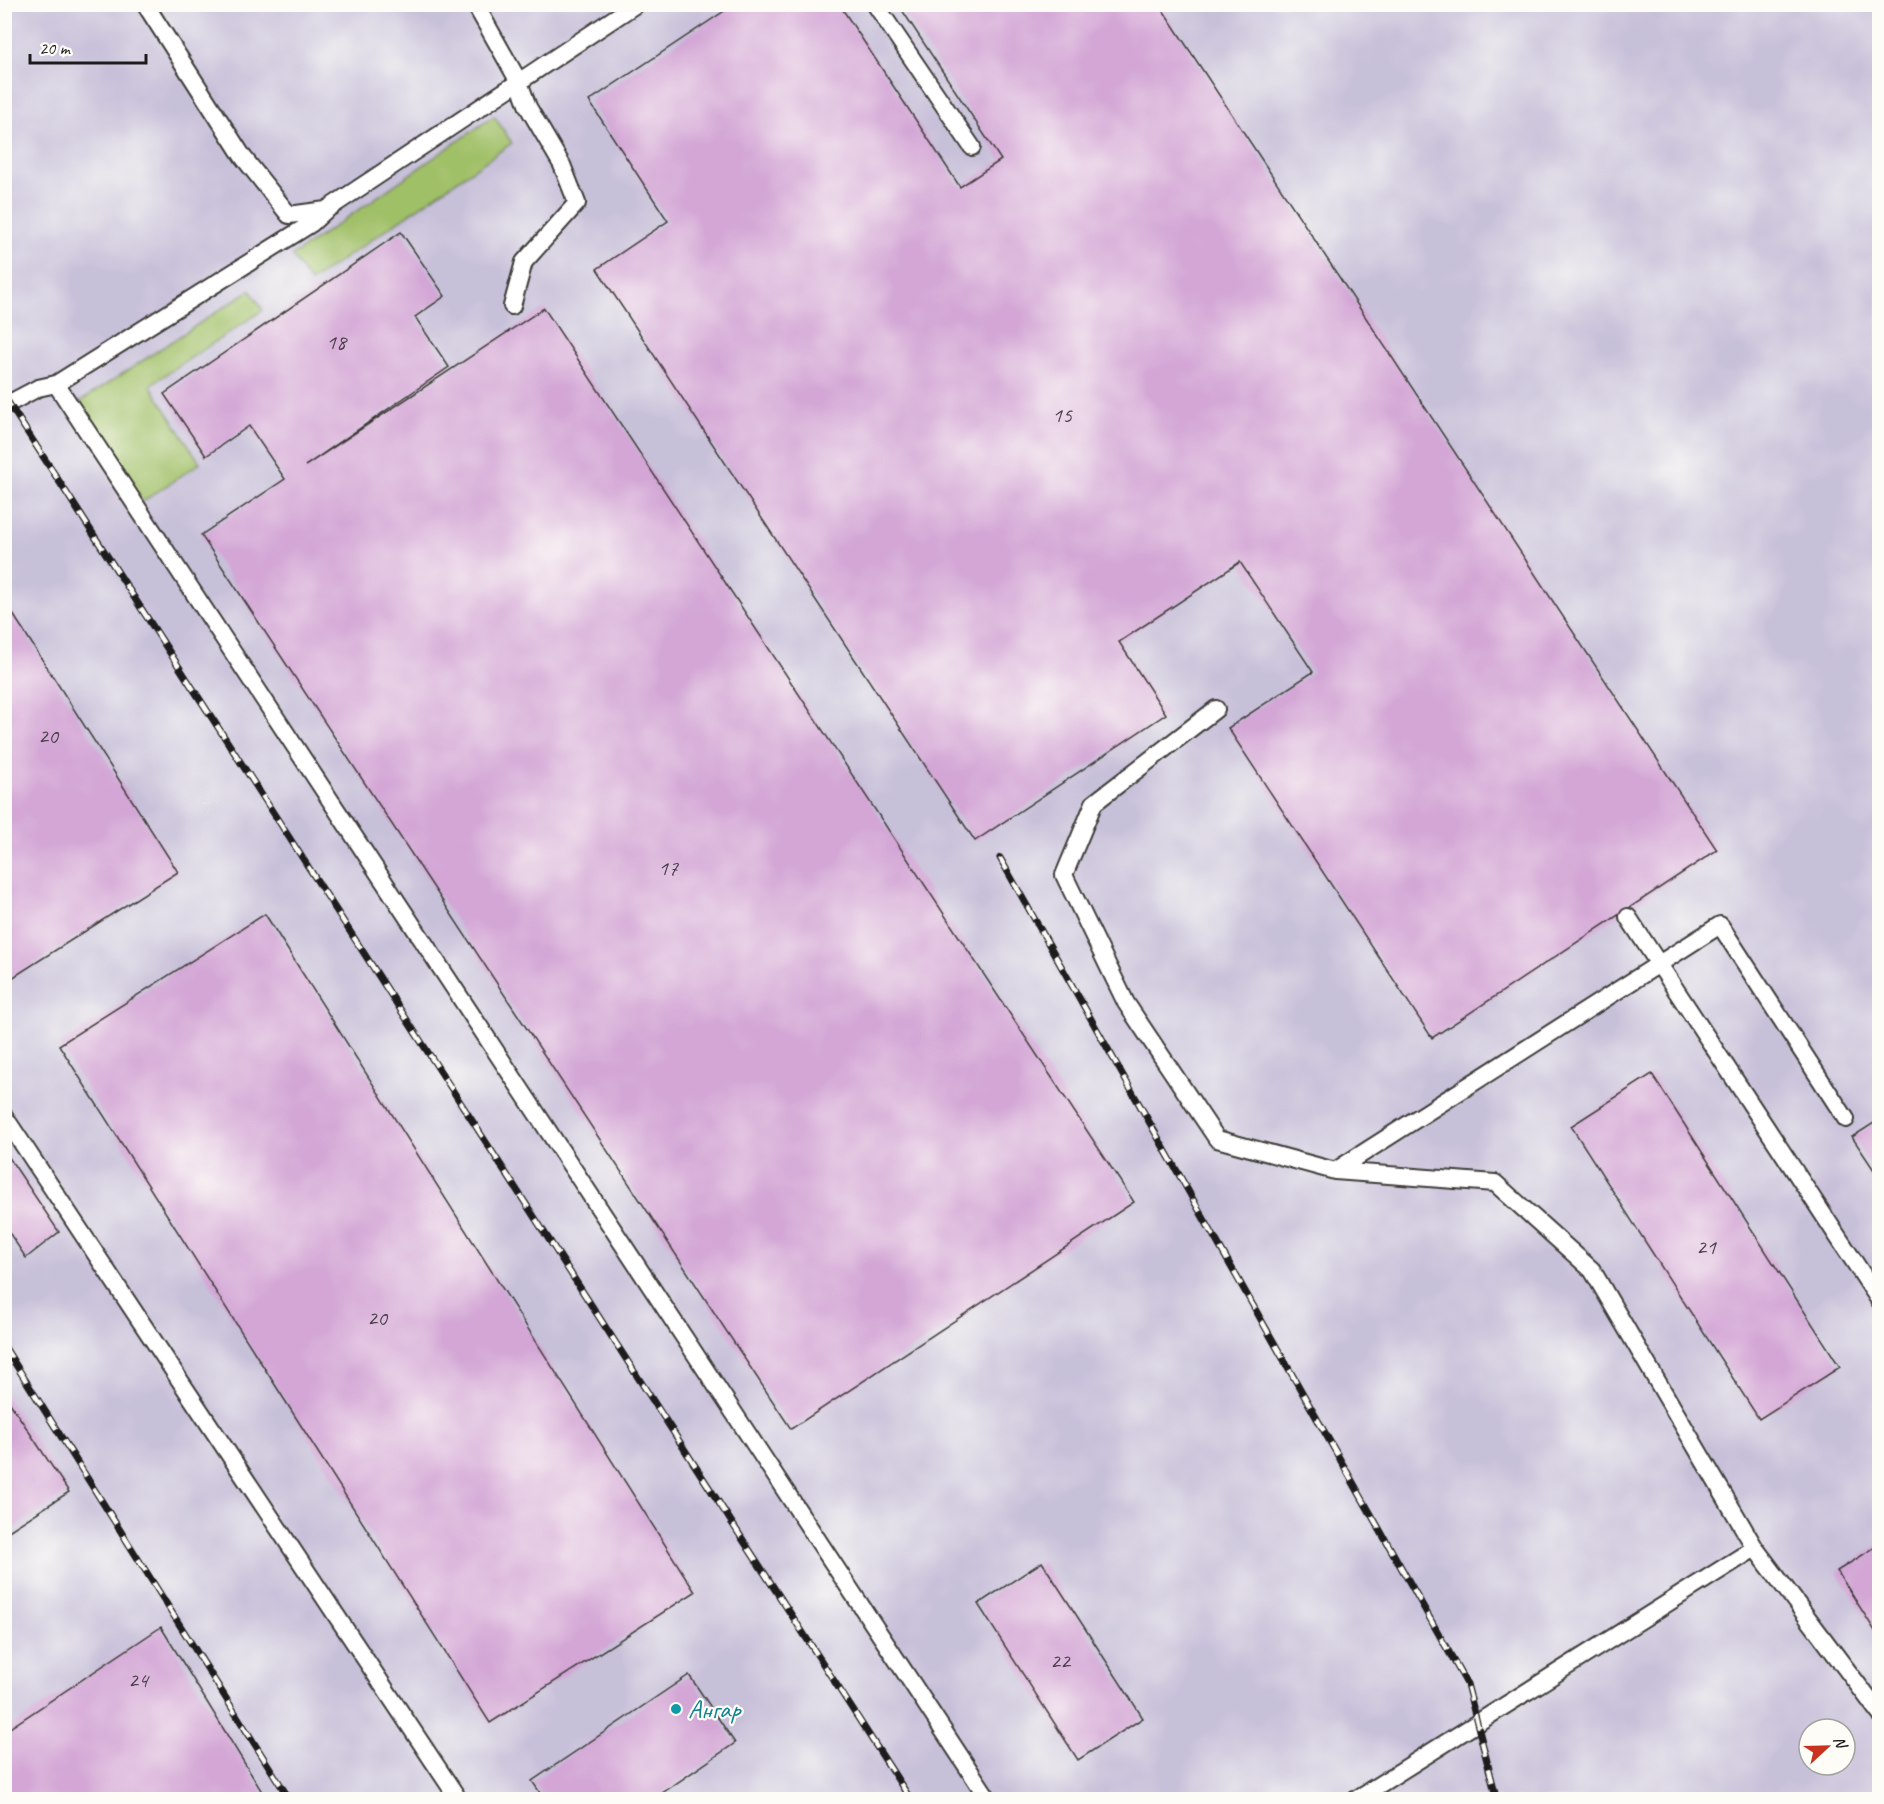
<svg xmlns="http://www.w3.org/2000/svg" width="1884" height="1804" viewBox="0 0 1884 1804" font-family="Caveat,sans-serif">
<rect width="100%" height="100%" fill="#fdfcf7"/>
<filter id="ink" filterUnits="userSpaceOnUse"><feTurbulence type="fractalNoise" baseFrequency=".0167" numOctaves="2"/><feDisplacementMap in="SourceGraphic" scale="12" xChannelSelector="R" yChannelSelector="G"/><feConvolveMatrix kernelMatrix="1 2 1 2 8 2 1 2 1" color-interpolation-filters="sRGB"/></filter>
<filter id="wash" filterUnits="userSpaceOnUse"><feTurbulence type="fractalNoise" baseFrequency=".008" numOctaves="4" result="noise"/><feDisplacementMap in="SourceGraphic" scale="24" xChannelSelector="R" yChannelSelector="G"/><feGaussianBlur stdDeviation="1.35" result="paint"/><feColorMatrix in="noise" values="0 0 0 0 0 0 0 0 0 0 0 0 0 0 0 0 0 1.4 0 .05"/><feComposite in="paint" operator="in"/></filter>
<g filter="url(#wash)">
<rect width="100%" height="100%" fill="#f7e9d4"/>
<path fill="#c7c0d9" fill-rule="evenodd" d="M5,5H1878L1879,1799L5,1800ZM1809,1729H1845V1765H1809Z"/>
<path fill="#a0c068" stroke="#5e6e42" stroke-width="1.5" d="M494,116L512,143L310,282L292,256Z
M250,290L263,310L150,385L200,463L142,502L78,403Z"/>
<g id="blocks">
<path fill="#d3a6d5" d="M735,4H839L960,187L1001,160L898,4H1159L1717,850L1432,1038L1228,728L1313,672L1240,562L1119,642L1166,714L975,841L597,269L668,221L589,101Z
M401,232L445,296L415,317L449,367L305,466L544,308L1134,1202L791,1429L201,535L285,479L249,426L206,456L164,394Z
M4,600L178,872L12,978L4,966Z
M265,914L695,1592L490,1723L59,1045Z
M1652,1074L1840,1367L1759,1419L1571,1126Z
M1880,1119V1179L1852,1137Z
M4,1150L59,1232L26,1258L4,1225Z
M4,1394L69,1492L4,1534Z
M1880,1544V1639L1837,1571Z
M1042,1562L1143,1718L1078,1760L978,1604Z
M161,1627L267,1800H4V1732Z
M689,1675L735,1743L652,1800H545L532,1781Z"/>
</g>
</g>
<g filter="url(#ink)">
<use href="#blocks" fill-opacity="0" stroke="#3d3b38" stroke-width="1.5"/>
<g fill="none" stroke-linecap="round" stroke-linejoin="round">
<defs>
<path id="service" d="M145,4L243,157L289,215L326,210L636,4
M475,4L519,82L528,107L562,165L577,203L524,262L512,306
M875,4L972,147
M326,210L312,223L56,384L989,1800
M4,406L38,388L56,384
M1216,709L1094,803L1064,875L1126,1003L1217,1139L1335,1171L1495,1183L1592,1270L1755,1548
M1628,917L1880,1301
M4,1116L459,1800
M1335,1171L1720,925L1846,1119
M1355,1800L1755,1548L1880,1714"/>
</defs>
<use href="#service" stroke="#3d3b38" stroke-width="20"/>
<use href="#service" stroke="#fff" stroke-width="16"/>
<defs>
<path id="rail" d="M4,396L911,1800
M1000,858L1467,1684L1497,1800
M4,1346L290,1800"/>
</defs>
<use href="#rail" stroke="#1c1c1c" stroke-width="7"/>
<use href="#rail" stroke="#fdfcf7" stroke-width="4.5" stroke-dasharray="14" stroke-linecap="butt"/>
</g>
</g>
<circle fill="#0f9aa8" stroke="#fdfcf7" stroke-width="2" cx="676" cy="1709" r="6"/>
<g text-anchor="middle" dominant-baseline="central" stroke-width="4.5" stroke-linejoin="round" paint-order="stroke">
<g font-size="22" fill="#4a3e4a">
<text x="336" y="342">18</text>
<text x="1062" y="415">15</text>
<text x="48" y="736">20</text>
<text x="668" y="868">17</text>
<text x="1706" y="1247">21</text>
<text x="377" y="1318">20</text>
<text x="1060" y="1661">22</text>
<text x="138" y="1680">24</text>
</g>
<g font-size="26" fill="#0d838f" stroke="#fdfcf7" text-anchor="start">
<text x="688" y="1709">Ангар</text>
</g>
</g>
<rect width="1884" height="1804" fill="none" stroke="#fdfcf7" stroke-width="24"/>
<g transform="translate(1827 1747) rotate(68)"><circle r="28" fill="#fdfcf7" stroke="#a3a29f" stroke-width="1.5"/>
<path d="M0-4.5L10 22L0 15L-10 22Z" fill="#c8321e"/>
<text y="-9" font-size="16" font-weight="bold" text-anchor="middle" fill="#1c1c1c">N</text>
</g>
<path d="M30 54v9h116v-9" fill="none" stroke="#1c1c1c" stroke-width="3"/>
<text x="39" y="54" font-size="18" fill="#1c1c1c" stroke="#fdfcf7" stroke-width="4.5" paint-order="stroke">20 m</text>
</svg>
